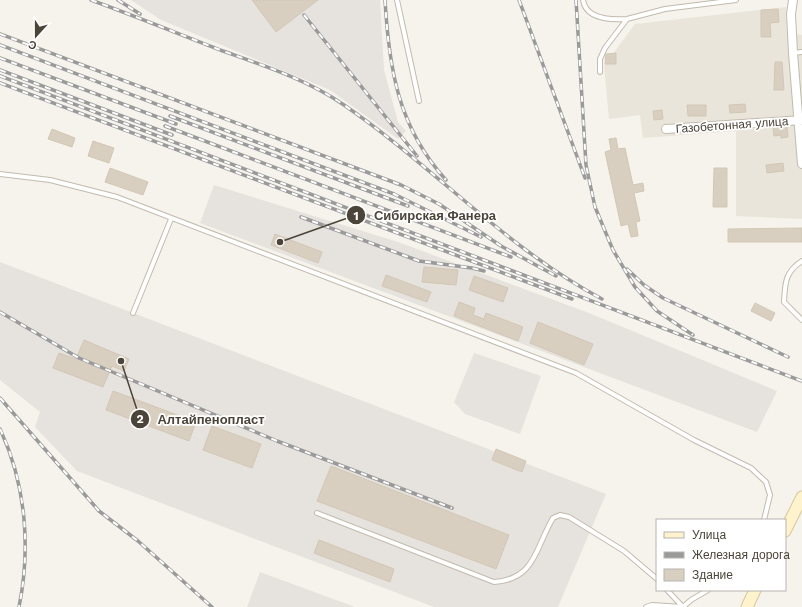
<svg xmlns="http://www.w3.org/2000/svg" width="802" height="607" viewBox="0 0 802 607" font-family="'Work Sans',sans-serif">
<rect width="100%" height="100%" fill="#f6f3ec"/>
<path fill="#eae5da" d="M786,7L787,33L802,35V219L736,216V131L643,138L640,115L609,119L604,66L635,24Z"/>
<path fill="#e6e2dd" d="M131,0H380L384,70L398,122L406,131L398,139L330,90L161,20Z
M214,185L398,242L589,313L777,391L757,432L200,223Z
M0,262L606,494L558,607H434L77,471L35,427L40,412L0,380Z
M474,353L541,376L520,434L465,414L454,402Z
M260,572L355,607H247Z"/>
<path fill="#d8cfc1" stroke="#d3c7b4" d="M252,0H318L276,32Z
M778,9L779,22L770,23L771,37H761V10Z
M616,53V64H605L606,54Z
M775,62H782L784,90H774Z
M745,104L746,112L730,113L729,105Z
M687,105H706V116H688Z
M662,110L663,119L654,120L653,111Z
M787,126L788,137L781,138V135L774,136L773,127Z
M52,129L75,138L72,147L48,139Z
M616,138L618,149L625,148L633,185L643,183L644,191L634,193L640,221L636,222L638,236L631,237L628,224L621,226L605,152L611,150L609,139Z
M93,141L114,148L109,163L88,156Z
M783,163L784,171L767,173L766,165Z
M110,168L148,182L143,195L105,182Z
M714,168H727V207H713Z
M802,228V242H728V229Z
M275,234L322,252L318,263L271,245Z
M424,267L458,270L456,285L422,282Z
M386,275L431,292L427,302L382,286Z
M474,276L508,288L503,302L469,290Z
M459,302L475,308L473,315L484,319L486,313L523,327L518,341L454,316Z
M755,303L775,313L771,321L751,311Z
M538,322L593,344L584,365L530,343Z
M84,340L129,359L124,371L112,366L103,387L53,368L59,353L76,359Z
M113,391L196,422L189,441L106,410Z
M212,426L261,444L252,468L203,450Z
M496,449L526,461L522,472L492,460Z
M331,466L509,535L496,569L317,501Z
M319,540L394,569L390,582L314,553Z"/>
<g fill="none" stroke-linecap="round" stroke-linejoin="round">
<defs>
<path id="lane" d="M397,0L419,101
M583,0C586,20 612,20 627,19
M793,53L802,52
M600,72V59L605,48L627,19L665,9L736,0
M0,174L50,180L117,197L576,373L694,440L751,468L766,482L770,495L764,520
M802,261C785,272 785,283 784,302L802,320
M133,313L171,219
M317,513L494,582C536,579 535,548 553,518L560,515L569,517L624,551L657,579
M667,590L683,607
M646,607L652,605L683,607L691,600L708,590"/>
<path id="street" d="M793,0L791,14L793,53L802,164
M666,129L802,120"/>
<path id="secondary" d="M785,531L802,497
M747,607L755,590"/>
</defs>
<use href="#lane" stroke="#c2bbae" stroke-width="6"/>
<use href="#street" stroke="#c2bbae" stroke-width="10"/>
<use href="#secondary" stroke="#d6c79b" stroke-width="13"/>
<use href="#lane" stroke="#fff" stroke-width="4"/>
<use href="#street" stroke="#fff" stroke-width="8"/>
<use href="#secondary" stroke="#fff3cd" stroke-width="11"/>
<defs>
<path id="rail" d="M91,0C135,16 179,34 223,51C265,66 308,80 344,105C433,166 506,248 602,299
M118,0L140,14
M385,0C389,69 398,127 446,180
M519,0L585,178
M576,0L586,165L595,207L613,250L635,287L657,311L693,335
M304,15L417,156
M0,34L401,185L439,204L501,246L556,276
M0,45L394,194L481,237
M0,58L176,124
M0,70L172,135
M0,76L802,381
M0,83L572,299
M170,116L408,206
M165,126L511,257
M301,217L419,261L472,268L484,271
M627,269L644,285L663,298L788,357
M0,312L79,358L277,441L452,508
M0,398L99,511L138,541L212,607
M0,429C26,484 31,548 19,607"/>
</defs>
<use href="#rail" stroke="#9a9a9a" stroke-width="3.5"/>
<use href="#rail" stroke="#fff" stroke-width="2" stroke-dasharray="6" stroke-linecap="butt"/>
</g>
<g text-anchor="middle" dominant-baseline="central" stroke-width="3.5" stroke-linejoin="round" paint-order="stroke">
<g font-size="12" fill="#4b4439" stroke="#fff">
<text transform="translate(732 125) rotate(-4)">Газобетонная улица</text>
</g>
</g>
<path fill="none" stroke="#4b4439" stroke-width="1.5" d="M280 242L356 215M121 361L140 419"/>
<g fill="#4b4439" stroke="#fff" stroke-width="1.5">
<circle cx="280" cy="242" r="4"/>
<circle cx="121" cy="361" r="4"/>
<circle cx="356" cy="215" r="10"/>
<circle cx="140" cy="419" r="10"/>
</g>
<g font-size="12" text-anchor="middle" font-weight="bold" fill="#fff">
<text x="356" y="220">1</text>
<text x="140" y="423">2</text>
</g>
<g font-size="13" text-anchor="middle" font-weight="bold" fill="#4b4439" stroke="#fff" stroke-width="3.5" stroke-linejoin="round" paint-order="stroke">
<text x="435" y="220">Сибирская Фанера</text>
<text x="211" y="424">Алтайпенопласт</text>
</g>
<rect x="656" y="519" width="130" height="72" fill="#ffffff" stroke="#b7b4b0"/>
<rect x="664" y="532" width="20" height="6" fill="#fff3cd" stroke="#b7b4b0"/>
<text x="692" y="539" font-size="12" fill="#4b4439">Улица</text>
<rect x="664" y="552" width="20" height="6" fill="#9a9a9a" stroke="#b7b4b0"/>
<text x="692" y="559" font-size="12" fill="#4b4439">Железная дорога</text>
<rect x="664" y="569" width="20" height="12" fill="#d8cfc1" stroke="#b7b4b0"/>
<text x="692" y="579" font-size="12" fill="#4b4439">Здание</text>
<g transform="translate(36 36) rotate(201)" stroke="#ffffff" stroke-width="3" paint-order="stroke">
<path d="M0-3L7 15L0 10L-7 15Z" fill="#4b4439"/>
<text y="-6" font-size="11" font-weight="bold" text-anchor="middle" fill="#4b4439">С</text>
</g>
</svg>
